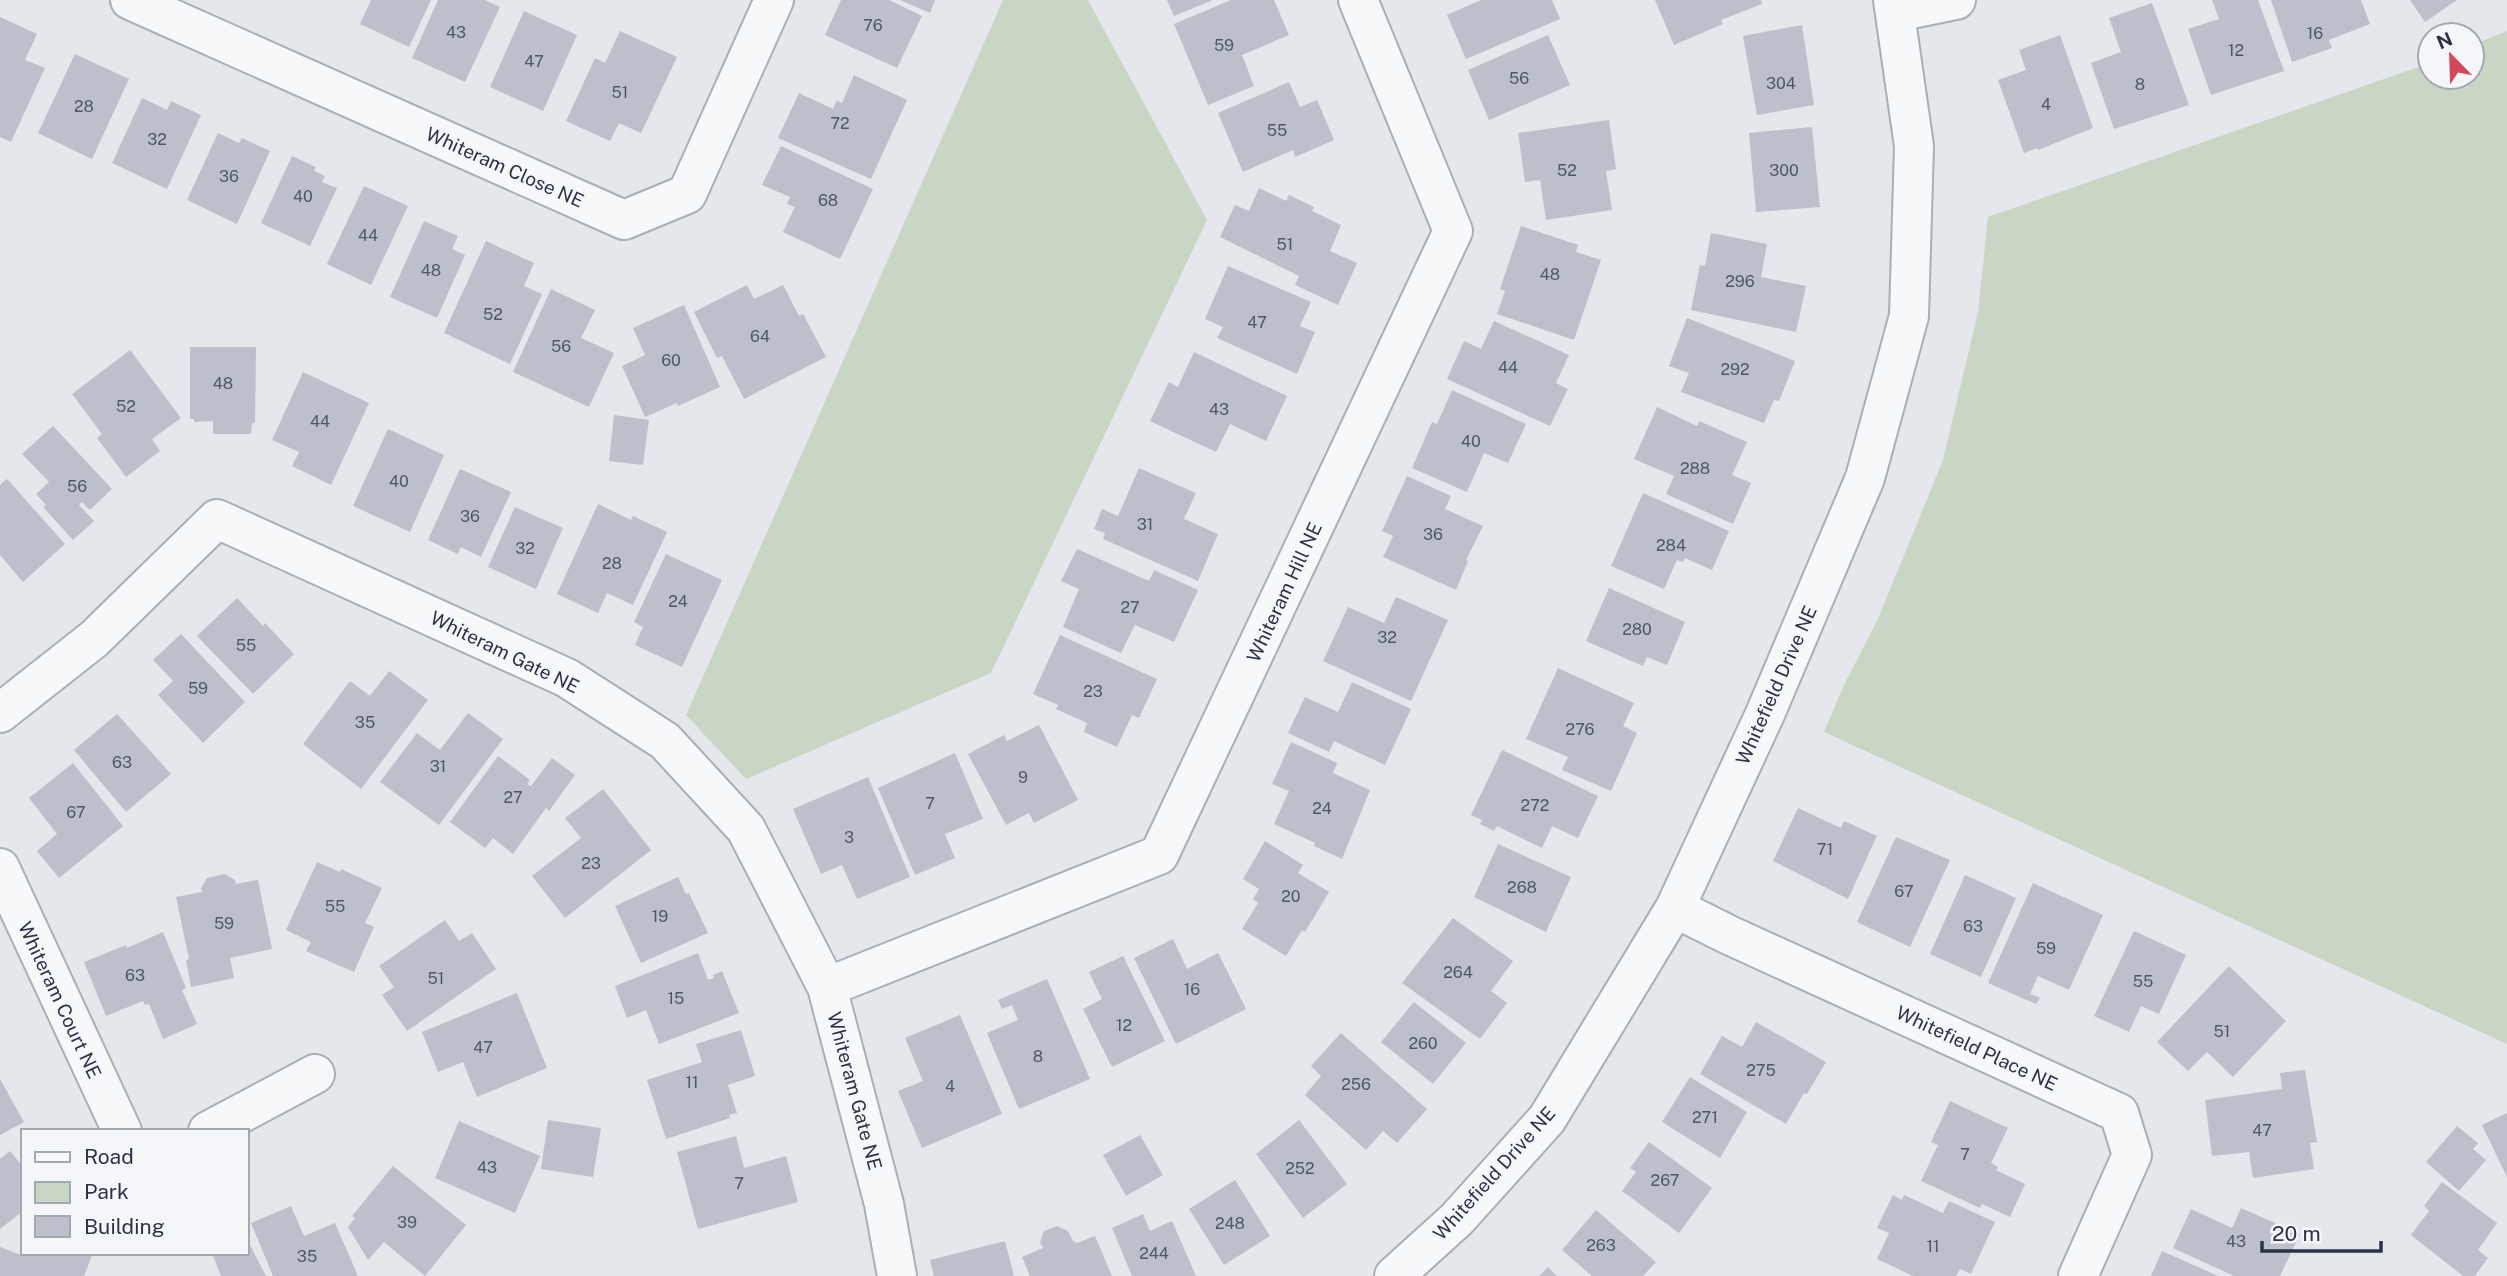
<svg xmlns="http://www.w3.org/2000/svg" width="2507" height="1276" viewBox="0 0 2507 1276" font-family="'Public Sans',sans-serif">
<rect width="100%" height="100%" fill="#e4e7ec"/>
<path fill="#c9d6c5" d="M1003,0H1088L1207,220L991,673L746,779L686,715Z
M2507,31V1044L1824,732L1844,685L1877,621L1943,460L1978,312L1988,217L2430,63V77H2472V45Z"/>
<path fill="#bbc0ca" d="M371,0H431L409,47L360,24Z
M438,0H485L500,7L465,82L412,58Z
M841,0H889L922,16L897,68L825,35Z
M900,0H935L930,13Z
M1167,0H1213L1174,16Z
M1231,0H1274L1289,35L1242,55L1254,86L1208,105L1174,24Z
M1481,0H1552L1560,19L1466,59L1447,15Z
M1655,0H1761L1762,4L1721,20L1723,24L1674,45Z
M2212,0H2258L2284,71L2211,95L2188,29L2219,19Z
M2271,0H2361L2370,24L2329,40L2332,48L2292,62Z
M2410,0H2457L2425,22Z
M2152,3L2189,105L2114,129L2091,63L2121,52L2109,18Z
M524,11L577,35L543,111L490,87Z
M0,17L37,34L25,60L45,68L11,142L0,137Z
M1802,25L1814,105L1757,115L1743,36Z
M620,31L677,57L641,133L619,123L610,141L566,121L595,58L605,63Z
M1548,35L1570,85L1489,120L1468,70Z
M2060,35L2093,128L2038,150L2037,148L2024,153L1998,80L2026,70L2019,50Z
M75,54L129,79L92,159L38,133Z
M854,75L907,100L871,179L778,138L799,93L833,109L837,100L842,103Z
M1289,82L1300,107L1317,100L1334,140L1295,157L1293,150L1243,172L1218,113Z
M142,98L167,110L171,101L201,115L167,189L112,163Z
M1609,120L1616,169L1606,171L1612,210L1546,220L1540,180L1525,182L1518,133Z
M1812,127L1820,207L1756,212L1749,133Z
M218,133L239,143L242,138L270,151L237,224L187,200Z
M781,146L873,189L840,259L783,232L795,207L787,204L790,197L762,185Z
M292,156L316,167L314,171L325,176L322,182L337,188L310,246L261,223Z
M364,186L408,206L371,285L327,264Z
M1259,188L1286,201L1289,195L1314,207L1312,211L1341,225L1330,251L1357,263L1338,305L1295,285L1299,276L1220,237L1235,205L1249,211Z
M424,221L458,236L452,249L465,255L437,318L390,297Z
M1521,226L1578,245L1576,252L1601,260L1574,340L1497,314L1505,291L1500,289Z
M1711,233L1767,244L1761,277L1806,286L1796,332L1691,310L1700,265L1705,266Z
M486,241L534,263L524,286L542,294L510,364L444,333Z
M1228,266L1311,302L1300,326L1315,332L1297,374L1217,338L1223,327L1205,319Z
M747,285L754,299L783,285L799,316L803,314L826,357L744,399L722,356L717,358L694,312Z
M551,289L595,310L581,338L614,353L589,407L513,372Z
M684,305L720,387L678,406L677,403L645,417L622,366L645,355L633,328Z
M1687,318L1795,361L1779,401L1774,400L1764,423L1681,392L1689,373L1669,366Z
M1494,321L1569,355L1556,383L1568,389L1550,426L1447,379L1464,341L1481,349Z
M190,347H256L255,423H252L251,434H213V421L194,422V419H190Z
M130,350L181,418L152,439L160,451L126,477L97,438L102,434L72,394Z
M1194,352L1287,396L1266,441L1230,424L1216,452L1150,421L1169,382L1178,387Z
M303,372L369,403L331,485L292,466L299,452L272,440Z
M1452,390L1526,424L1508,463L1484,453L1467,492L1412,468L1432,422L1437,424Z
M1657,407L1697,426L1699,421L1747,442L1732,475L1751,483L1733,524L1666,494L1674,476L1634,459Z
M614,415L649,420L643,465L609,461Z
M53,426L112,489L90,510L82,502L79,505L94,521L73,540L43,507L46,505L36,494L49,482L22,454Z
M388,429L444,455L410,532L353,506Z
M1139,468L1196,493L1184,519L1218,534L1198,581L1103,539L1105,533L1094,529L1102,509L1118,516Z
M460,469L511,492L481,557L461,547L458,554L428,540Z
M1407,476L1451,496L1445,509L1483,526L1466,560L1468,561L1456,590L1383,557L1393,536L1382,531Z
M7,479L65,544L23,582L0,555V485Z
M1643,493L1729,531L1712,570L1685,558L1683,562L1677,560L1664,589L1611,566Z
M598,504L631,520L633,516L667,532L633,605L607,593L598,613L557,594Z
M515,507L563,528L536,589L488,567Z
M1077,549L1149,581L1154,570L1198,590L1174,642L1135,625L1121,653L1063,627L1079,589L1061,581Z
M666,554L722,580L682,667L635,645L643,627L634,622Z
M1609,588L1685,622L1667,665L1647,657L1643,666L1586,641Z
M1396,597L1448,620L1411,701L1323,661L1348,607L1384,623Z
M237,598L263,626L265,623L294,654L253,694L197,636Z
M181,634L245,702L203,743L158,695L173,681L153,660Z
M1060,635L1157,679L1139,718L1132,715L1117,747L1084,732L1087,723L1056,709L1058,705L1033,694Z
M1558,668L1634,703L1623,726L1637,733L1611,791L1562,770L1568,757L1526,739Z
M389,671L428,700L361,789L303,744L350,681L370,696Z
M1352,682L1411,709L1385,765L1334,741L1329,752L1288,733L1305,697L1338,712Z
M468,713L503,739L439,825L380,782L417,733L440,750Z
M117,714L171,774L126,812L74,750Z
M1039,725L1078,800L1034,823L1029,813L1006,825L968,754L1004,735L1007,741Z
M1291,742L1337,763L1333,773L1370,790L1342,859L1314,846L1315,843L1274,824L1289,791L1272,784Z
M1502,750L1598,796L1578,838L1552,826L1542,848L1497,826L1494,831L1480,824L1482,820L1471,815Z
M955,753L983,819L945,834L955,858L915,875L878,788Z
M498,756L530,780L527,784L531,786L552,758L575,775L549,811L546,808L513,854L493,838L485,848L450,822Z
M73,763L123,826L59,878L37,851L57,834L29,798Z
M868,777L910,877L857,899L842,865L821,874L793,809Z
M603,789L651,850L565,918L532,876L581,838L565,818Z
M1798,808L1841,828L1844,821L1877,836L1848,899L1773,861Z
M1896,837L1950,860L1910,947L1857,922Z
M1265,841L1303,865L1298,873L1329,892L1305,932L1302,930L1286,956L1242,929L1258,903L1253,899L1259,889L1243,879Z
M1498,844L1571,877L1546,932L1474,897Z
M317,862L340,872L341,869L382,888L365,923L374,927L354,972L306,951L311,942L286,930Z
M225,874L235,880L236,884L258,880L272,949L230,958L234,978L191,987L186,960L189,959L176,897L202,892L201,888L207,878Z
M1965,875L2016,898L1981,977L1930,954Z
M678,877L686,894L689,893L708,933L641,963L615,906Z
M2033,883L2103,915L2069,990L2038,976L2030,994L2040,998L2036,1004L1988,983Z
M1453,918L1513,961L1491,991L1507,1003L1480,1039L1402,983Z
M445,920L459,941L472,933L496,969L407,1031L382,995L394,987L379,966Z
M2134,931L2186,955L2159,1014L2141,1006L2129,1032L2094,1016Z
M163,932L186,988L182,990L197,1024L163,1039L149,1004L145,1005L143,1001L106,1016L84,962L126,945L127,948Z
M1173,939L1187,969L1218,953L1246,1009L1176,1044L1134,958Z
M698,953L708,980L714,978L713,975L722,971L739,1013L659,1044L646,1010L627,1018L615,986Z
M1123,956L1165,1041L1112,1067L1083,1009L1102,999L1089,972Z
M2229,966L2286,1021L2233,1077L2207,1052L2188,1071L2157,1042Z
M1047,979L1090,1079L1019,1109L987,1033L1018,1020L1012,1005L1002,1009L998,1000Z
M517,993L547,1068L477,1097L463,1062L438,1072L422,1032Z
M1414,1002L1466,1043L1433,1084L1381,1042Z
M960,1015L1002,1114L922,1148L898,1091L923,1081L905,1038Z
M1756,1022L1826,1062L1807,1094L1804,1093L1786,1124L1700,1074L1722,1036L1742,1047Z
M741,1030L755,1076L728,1085L737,1113L729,1115L730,1118L666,1139L647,1080L702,1062L696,1044Z
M1341,1033L1427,1109L1397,1143L1383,1131L1366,1150L1305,1095L1321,1076L1311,1066Z
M2305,1070L2317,1142L2310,1143L2314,1169L2253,1178L2249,1152L2212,1156L2205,1100L2282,1089L2280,1073Z
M1690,1077L1747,1112L1720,1158L1662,1122Z
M0,1079L24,1122L0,1135Z
M1950,1101L2008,1128L1991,1163L1998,1167L1996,1170L2025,1184L2010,1217L1982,1204L1980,1208L1921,1181L1938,1145L1931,1142Z
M2507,1113V1177L2482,1125Z
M548,1120L601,1128L593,1177L541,1169Z
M1299,1120L1347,1184L1303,1218L1256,1154Z
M459,1121L540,1156L515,1213L435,1178Z
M2457,1126L2478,1143L2473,1149L2486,1160L2459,1191L2426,1162Z
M1140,1135L1163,1175L1126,1196L1103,1155Z
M736,1136L744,1168L786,1156L798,1202L698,1229L677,1152Z
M1649,1142L1712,1188L1679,1233L1622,1191L1636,1172L1630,1168Z
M10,1151L23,1167V1211L0,1229V1159Z
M393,1166L466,1225L425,1276L384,1242L368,1260L348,1227L355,1218L352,1216Z
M1235,1180L1270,1236L1224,1265L1189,1209Z
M2442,1182L2497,1223L2478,1250L2488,1258L2475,1276H2463L2411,1235L2429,1211L2424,1206Z
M1893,1195L1902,1200L1904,1195L1943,1213L1949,1201L1995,1222L1971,1274L1960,1269L1956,1276H1913L1877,1259L1889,1233L1877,1228Z
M291,1206L304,1236L335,1223L358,1276H273L251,1223Z
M2241,1208L2300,1234L2280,1276H2234L2173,1248L2191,1209L2232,1228Z
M1596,1210L1656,1262L1643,1276H1592L1562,1250Z
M1143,1214L1150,1231L1172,1221L1196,1276H1132L1112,1228Z
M1057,1226L1068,1231L1073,1241L1077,1243L1095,1236L1112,1276H1030L1022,1257L1043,1248L1040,1242L1044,1231Z
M247,1239L266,1276H221L212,1253H247Z
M1005,1241L1014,1276H934L930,1260Z
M0,1247L24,1256L26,1253L32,1256L33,1253H93L84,1276H0Z
M2162,1251L2218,1276H2151Z
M1548,1267L1557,1276H1539Z"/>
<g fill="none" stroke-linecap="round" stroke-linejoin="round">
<defs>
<path id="minor" d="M130,0L624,220L687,194L774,0
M1897,12L1956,0
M0,713L94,639L217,519L567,678L665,741L746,829L827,987L884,1204L897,1276
M0,868L122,1131
M1675,908L1729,935L2119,1113L2132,1155L2078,1276
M827,987L1159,855L1453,231L1358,0
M208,1131L315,1074
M1394,1276L1457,1219L1547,1119L1675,908L1765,714L1865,478L1909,316L1914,146L1893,0"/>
</defs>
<use href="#minor" stroke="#a9aeb7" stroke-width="42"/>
<use href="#minor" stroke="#f7f8fa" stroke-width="38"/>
</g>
<g text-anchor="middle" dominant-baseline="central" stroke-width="5" stroke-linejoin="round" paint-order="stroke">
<g font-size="16" fill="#4f5766">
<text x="873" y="25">76</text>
<text x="456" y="32">43</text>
<text x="2315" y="33">16</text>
<text x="1224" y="45">59</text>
<text x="2236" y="50">12</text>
<text x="534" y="61">47</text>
<text x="1519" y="78">56</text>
<text x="1781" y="83">304</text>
<text x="2140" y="84">8</text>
<text x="620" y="92">51</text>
<text x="2046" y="104">4</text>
<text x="84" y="106">28</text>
<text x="840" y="123">72</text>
<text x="1277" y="130">55</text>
<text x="157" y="139">32</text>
<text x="1567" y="170">52</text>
<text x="1784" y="170">300</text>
<text x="229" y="176">36</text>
<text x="303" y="196">40</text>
<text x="828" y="200">68</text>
<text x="368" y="235">44</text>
<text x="1285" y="244">51</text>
<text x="431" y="270">48</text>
<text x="1550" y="274">48</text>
<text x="1740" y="281">296</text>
<text x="493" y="314">52</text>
<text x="1257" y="322">47</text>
<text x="760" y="336">64</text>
<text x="561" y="346">56</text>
<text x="671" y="360">60</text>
<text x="1508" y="367">44</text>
<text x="1735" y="369">292</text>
<text x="223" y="383">48</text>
<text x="126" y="406">52</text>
<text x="1219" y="409">43</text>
<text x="320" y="421">44</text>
<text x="1471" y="441">40</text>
<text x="1695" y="468">288</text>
<text x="399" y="481">40</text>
<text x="77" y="486">56</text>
<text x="470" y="516">36</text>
<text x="1145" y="524">31</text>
<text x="1433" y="534">36</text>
<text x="1671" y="545">284</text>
<text x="525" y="548">32</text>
<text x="612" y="563">28</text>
<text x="678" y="601">24</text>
<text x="1130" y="607">27</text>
<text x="1637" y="629">280</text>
<text x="1387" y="637">32</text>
<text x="246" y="645">55</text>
<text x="198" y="688">59</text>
<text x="1093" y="691">23</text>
<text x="365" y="722">35</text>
<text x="1580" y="729">276</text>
<text x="122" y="762">63</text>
<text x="438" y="766">31</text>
<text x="1023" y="777">9</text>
<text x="513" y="797">27</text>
<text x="930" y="803">7</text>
<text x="1535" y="805">272</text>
<text x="1322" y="808">24</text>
<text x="76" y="812">67</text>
<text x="849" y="837">3</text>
<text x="1825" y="849">71</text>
<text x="591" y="863">23</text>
<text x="1522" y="887">268</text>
<text x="1904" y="891">67</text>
<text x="1291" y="896">20</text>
<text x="335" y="906">55</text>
<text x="660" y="916">19</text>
<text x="224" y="923">59</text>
<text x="1973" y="926">63</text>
<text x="2046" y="948">59</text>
<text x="1458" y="972">264</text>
<text x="135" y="975">63</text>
<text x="436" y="978">51</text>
<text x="2143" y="981">55</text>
<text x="1192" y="989">16</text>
<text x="676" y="998">15</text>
<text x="1124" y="1025">12</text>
<text x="2222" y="1031">51</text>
<text x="1423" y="1043">260</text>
<text x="483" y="1047">47</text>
<text x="1038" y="1056">8</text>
<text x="1761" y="1070">275</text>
<text x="692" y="1082">11</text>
<text x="1356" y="1084">256</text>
<text x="950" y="1086">4</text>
<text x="1705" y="1117">271</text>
<text x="2262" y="1130">47</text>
<text x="1965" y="1154">7</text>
<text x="487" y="1167">43</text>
<text x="1300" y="1168">252</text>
<text x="1665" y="1180">267</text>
<text x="739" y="1183">7</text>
<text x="407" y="1222">39</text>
<text x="1230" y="1223">248</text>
<text x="2236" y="1241">43</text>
<text x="1601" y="1245">263</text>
<text x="1933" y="1246">11</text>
<text x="1154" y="1253">244</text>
<text x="307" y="1256">35</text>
</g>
<g font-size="19" fill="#2b3445" stroke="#f4f6f9">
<text transform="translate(505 167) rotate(24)">Whiteram Close NE</text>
<text transform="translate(1284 592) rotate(-65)">Whiteram Hill NE</text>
<text transform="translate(505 652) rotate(26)">Whiteram Gate NE</text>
<text transform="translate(1776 685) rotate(-66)">Whitefield Drive NE</text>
<text transform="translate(60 1000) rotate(65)">Whiteram Court NE</text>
<text transform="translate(1977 1048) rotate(25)">Whitefield Place NE</text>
<text transform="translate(855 1091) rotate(75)">Whiteram Gate NE</text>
<text transform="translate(1494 1173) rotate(-48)">Whitefield Drive NE</text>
</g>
</g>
<rect x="21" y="1129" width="228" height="126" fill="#f4f6f9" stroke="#a4a8b1" stroke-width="2"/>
<rect x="35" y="1152" width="35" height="10" fill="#f7f8fa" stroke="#a4a8b1" stroke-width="2"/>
<text x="84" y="1164" font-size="21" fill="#2b3445">Road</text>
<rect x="35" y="1182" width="35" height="21" fill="#c9d6c5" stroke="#a4a8b1" stroke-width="2"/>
<text x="84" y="1199" font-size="21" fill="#2b3445">Park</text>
<rect x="35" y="1216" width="35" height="21" fill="#bbc0ca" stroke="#a4a8b1" stroke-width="2"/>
<text x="84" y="1234" font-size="21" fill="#2b3445">Building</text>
<g transform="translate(2451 56) rotate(337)"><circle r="33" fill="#f4f6f9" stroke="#a4a8b1" stroke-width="2"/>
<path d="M0-5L12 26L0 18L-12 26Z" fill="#d1495b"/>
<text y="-10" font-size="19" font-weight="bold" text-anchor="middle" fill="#2b3445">N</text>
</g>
<path d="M2262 1241v10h119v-10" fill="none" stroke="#2b3445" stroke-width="3.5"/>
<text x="2272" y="1241" font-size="21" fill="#2b3445" stroke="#f4f6f9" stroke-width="5" paint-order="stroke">20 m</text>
</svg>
